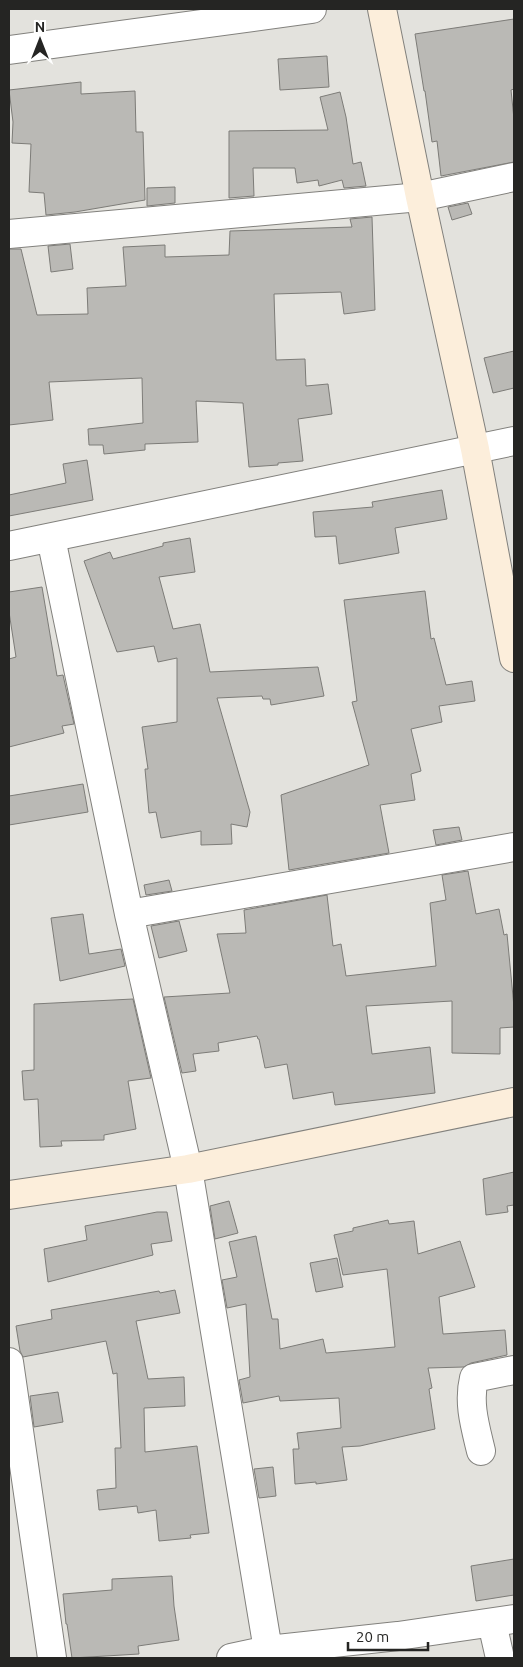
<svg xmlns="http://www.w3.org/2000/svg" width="523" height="1667" viewBox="0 0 523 1667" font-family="Ubuntu,sans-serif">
<rect width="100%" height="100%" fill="#e3e2dd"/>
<path fill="#bab9b5" stroke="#7d7c78" d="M514,19V89L511,90L514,119V162L441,176L437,141L432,142L425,91H424L415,34Z
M327,56L329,87L280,90L278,59Z
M81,82V94L135,91L136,132H143L145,200L75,212L46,215L44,193L29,192L31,144L12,143L13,122L9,90Z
M340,92L346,117L353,164L361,162L366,186L344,188L342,180L319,186L318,180L297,183L295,168H253L254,196L229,198V131L328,130L320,97Z
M175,187V203L147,206V188Z
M468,203L472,214L452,220L448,207Z
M372,217L375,310L344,314L341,292L274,294L276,360L305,359L306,386L328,384L332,414L298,419L303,461L278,463V465L249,467L243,403L196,401L198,442L145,444V450L104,454L103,445H89L88,429L143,423L142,378L49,382L53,420L9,425V249H21L37,315L88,314L87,288L126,286L123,247L165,245V257L229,255L230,231L352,227L350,219Z
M70,244L73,269L51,272L48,246Z
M514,351V388L493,393L484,358Z
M87,460L93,500L9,516V495L66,483L63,464Z
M442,490L447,519L395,528L399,553L339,564L336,536L315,537L313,512L373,507L372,502Z
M190,538L195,572L159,577L173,629L200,624L210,672L318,667L324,696L271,705L270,699H263L262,696L217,698L250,812L247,827L231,824L232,844L201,845V831L161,838L156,812L149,813L145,769H148L142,727L177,722V658L158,662L154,646L117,652L84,561L110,552L113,559L163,546V543Z
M42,587L57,676L63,675L74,724L62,726L64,733L9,747V659L16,657L9,612V592Z
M425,591L431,639L434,638L446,685L472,681L475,701L439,706L442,722L411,729L421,771L411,774L415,800L380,805L389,853L289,870L281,795L369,765L352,702L357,701L344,600Z
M83,784L88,812L9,825V796Z
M459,827L462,840L436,845L433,830Z
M468,871L476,914L499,909L504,935L507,934L514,1007V1027L500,1028V1054L452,1053V1001L366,1006L372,1054L430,1047L435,1093L335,1105L333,1092L293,1099L287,1064L265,1068L259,1039H258L257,1036L218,1043L219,1051L193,1054L196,1071L182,1073L164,997L230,993L217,934L246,933L244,910L327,895L333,946L341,944L346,976L436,966L430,903L446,900L442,875Z
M169,880L172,891L146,895L144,885Z
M83,914L89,954L121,949L125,966L60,981L51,918Z
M179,921L187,951L159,958L151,926Z
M133,999L151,1078L128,1081L136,1129L104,1135V1140L61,1141L62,1146L40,1147L38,1099L24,1100L22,1071L34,1070V1004Z
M514,1172V1205L507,1206L508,1212L486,1215L483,1179Z
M229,1201L238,1233L215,1239L210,1206Z
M157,1212H167L172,1241L151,1244L153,1255L48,1282L44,1249L87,1240L85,1226Z
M388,1220L389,1224L414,1221L418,1254L460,1241L475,1287L439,1297L443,1334L505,1330L507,1355L471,1363L464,1367L428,1368L432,1388L429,1389L435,1429L360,1446L342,1447L347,1480L316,1484V1482L295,1484L293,1449H299L297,1433L341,1428L339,1398L280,1401L279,1396L243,1403L239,1380L250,1377L246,1304L227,1308L222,1280L237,1277L229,1242L256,1236L272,1319H278L280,1349L323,1339L326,1353L395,1347L387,1269L343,1275L334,1235L353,1231V1228Z
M337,1258L343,1287L316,1292L310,1263Z
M175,1290L180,1313L136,1321L148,1379L184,1377L185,1406L144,1408L145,1452L197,1446L209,1533L190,1535L191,1538L159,1541L156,1510L138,1513L137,1506L99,1510L97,1490L116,1488L115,1448H121L117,1373L113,1374L106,1341L23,1357L20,1351L16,1326L52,1319L51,1310L159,1291L160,1293Z
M58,1392L63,1422L34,1427L30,1396Z
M273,1467L276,1496L259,1498L254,1469Z
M514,1559V1595L476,1601L471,1566Z
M172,1576L174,1606L179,1640L138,1646L139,1654L72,1658L67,1624H66L63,1594L112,1590V1579Z"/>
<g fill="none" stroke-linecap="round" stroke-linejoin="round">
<defs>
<path id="street" d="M9,50L312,9
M9,234L420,197L514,177
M51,538L129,914L188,1169L268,1650
M9,546L514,441
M129,914L514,847
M9,1362L52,1658
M481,1451C475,1426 468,1403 474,1378L514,1370
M492,1623L500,1658
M231,1658L268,1650L398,1636L514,1619"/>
<path id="secondary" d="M382,9L420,197L475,449L514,658
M9,1195L188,1169L514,1102"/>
</defs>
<use href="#street" stroke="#82817d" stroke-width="30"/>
<use href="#secondary" stroke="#82817d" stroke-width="30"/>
<use href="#street" stroke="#fff" stroke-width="28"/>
<use href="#secondary" stroke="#fceedb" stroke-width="28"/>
</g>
<rect width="523" height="1667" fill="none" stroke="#252523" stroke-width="20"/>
<g transform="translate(40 40)" stroke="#ffffff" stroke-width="4" paint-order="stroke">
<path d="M0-4L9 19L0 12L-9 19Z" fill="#252523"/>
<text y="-8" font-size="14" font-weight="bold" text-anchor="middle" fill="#252523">N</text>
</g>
<path d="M348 1642v8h80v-8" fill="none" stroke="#252523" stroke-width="2.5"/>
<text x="356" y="1642" font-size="15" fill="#252523" stroke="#ffffff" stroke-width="4" paint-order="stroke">20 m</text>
</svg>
